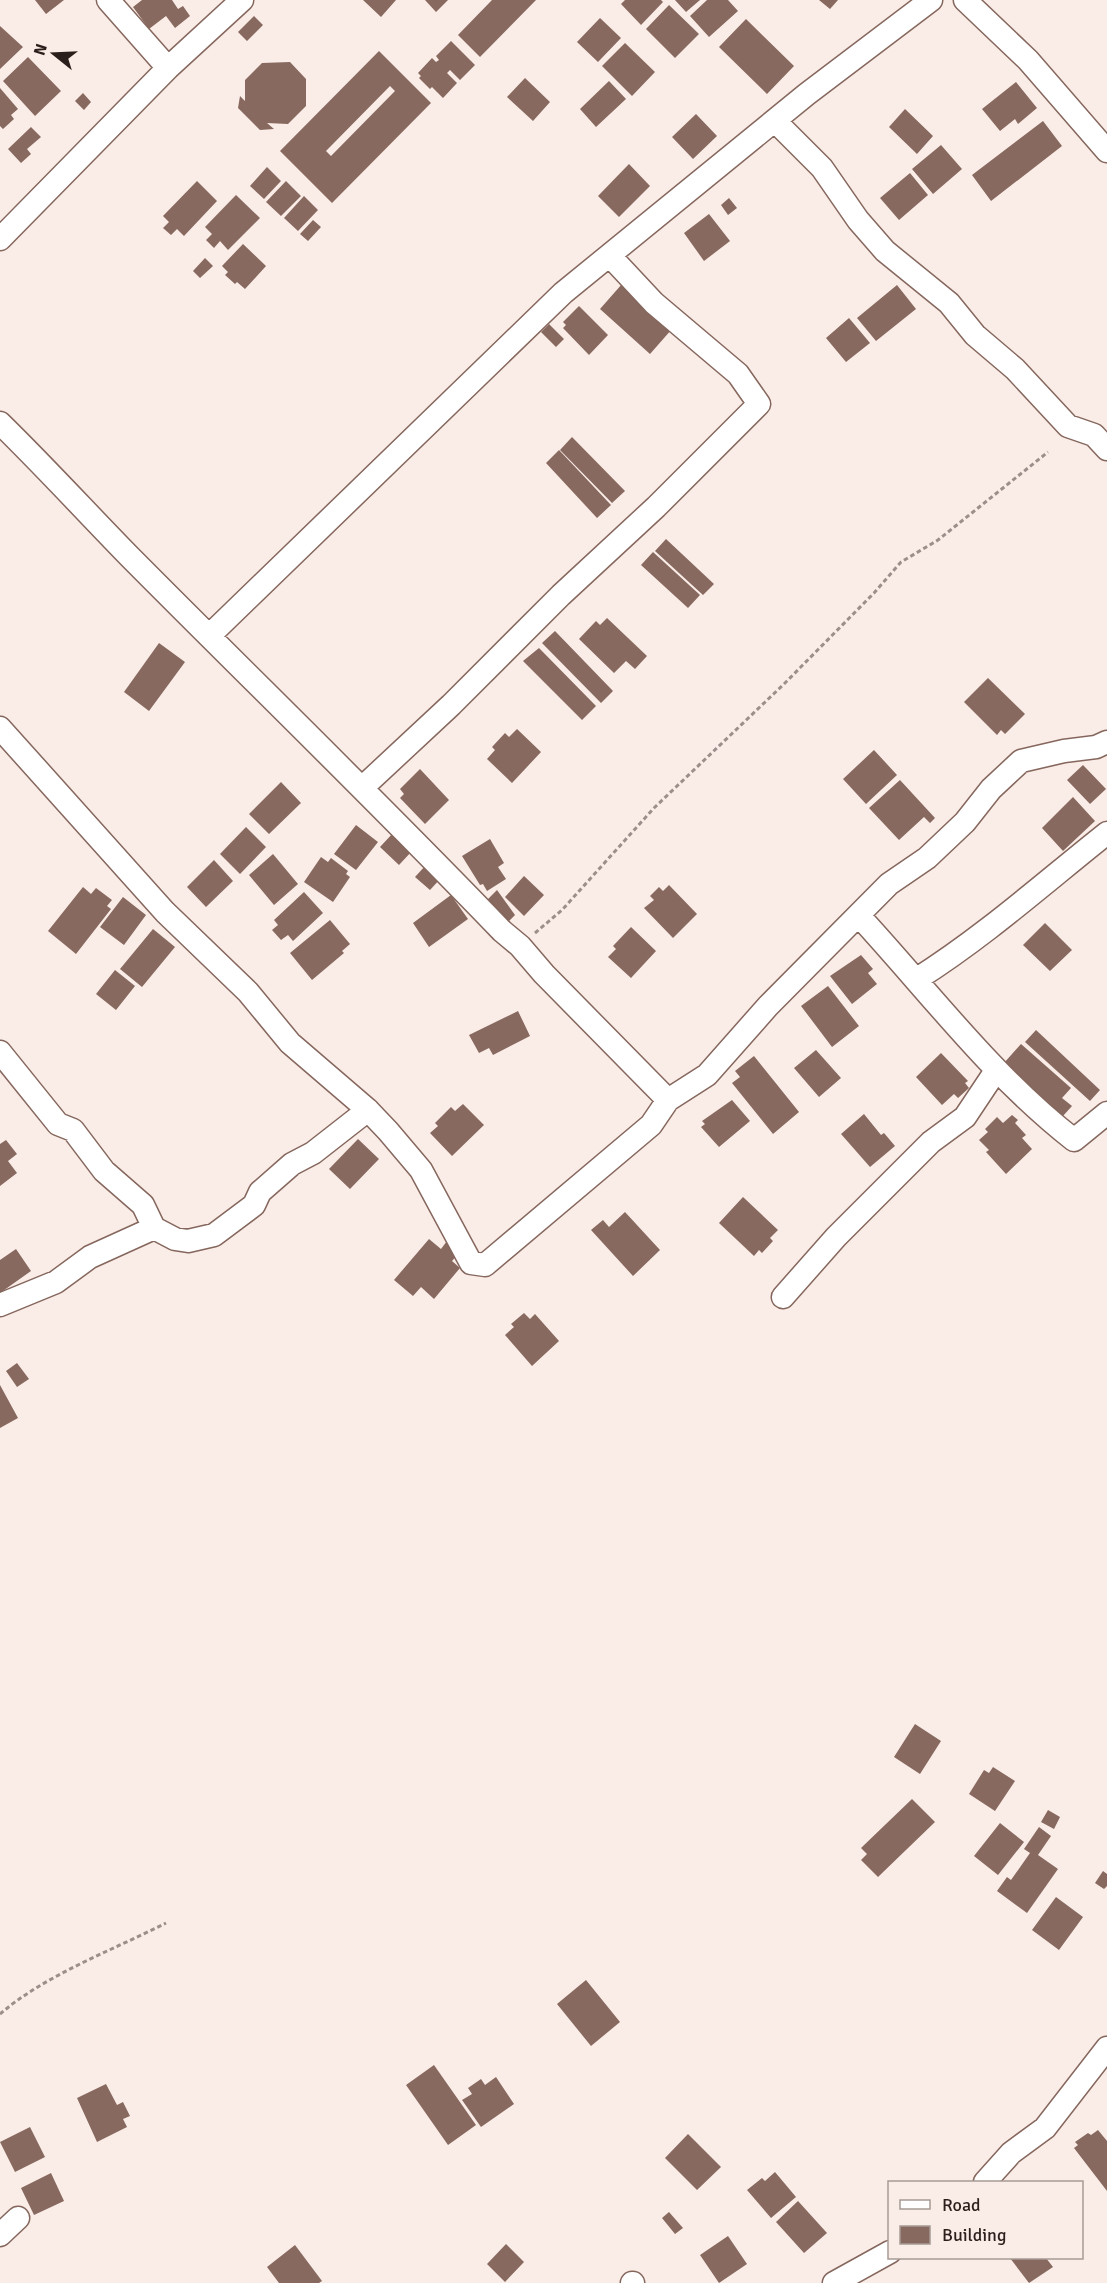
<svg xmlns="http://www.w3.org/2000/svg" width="1107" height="2283" viewBox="0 0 1107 2283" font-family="Signika,sans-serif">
<rect width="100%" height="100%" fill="#faece7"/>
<path fill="#87695f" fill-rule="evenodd" d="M35,0H64L46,14Z
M142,0H172L178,9L183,6L190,16L175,28L166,16L149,29L133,7Z
M363,0H396L381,17Z
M425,0H448L436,12Z
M492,0H536L480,57L458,35Z
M625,0H661L663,2L641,25L621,4Z
M675,0H700L686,12Z
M707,0H728L738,11L709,37L690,16Z
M819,0H838L830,9Z
M669,5L699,34L675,58L646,29Z
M254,16L263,25L247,41L238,32Z
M600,18L621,38L598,62L577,42Z
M746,19L794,66L767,94L719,47Z
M0,26L23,47L0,69Z
M451,41L475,65L460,80L450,70L447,73L457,83L443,98L432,87L430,89L419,78L421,76L418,73L432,58L436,62L439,60L436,56Z
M625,43L655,72L632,96L602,66Z
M379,51L431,103L332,203L280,151ZM390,86L395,91L331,156L326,151Z
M28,57L61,91L35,116L3,81Z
M290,62L306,79V106L288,124L267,123L274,129L260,130L238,108L240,96L245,101V80L262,63Z
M525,78L550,102L533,121L507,97Z
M609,81L626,99L596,127L580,109Z
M1016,82L1037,108L1018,124L1015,119L1000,131L982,109Z
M0,88L18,109L11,115L14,119L3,129L0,126Z
M83,93L91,102L84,110L75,101Z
M905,109L933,136L917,154L889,127Z
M696,114L717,136L693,159L672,137Z
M1043,121L1062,146L991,201L972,175Z
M31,127L41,137L27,149L31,154L21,163L8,149Z
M941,145L962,169L933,194L912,169Z
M629,164L650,186L619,217L598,196Z
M267,167L281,181L264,199L250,186Z
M910,173L928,195L899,220L880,198Z
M197,181L217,201L184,236L177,229L171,235L163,228L169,222L163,216Z
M286,181L301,196L281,216L266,202Z
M236,195L260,218L228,250L220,241L214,248L206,240L212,234L205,227Z
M304,196L318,210L298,231L284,218Z
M729,198L737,208L728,215L721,205Z
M709,214L730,241L704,261L684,233Z
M313,220L321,227L308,241L300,234Z
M243,244L266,266L245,289L237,282L235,284L225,275L228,272L222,266Z
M205,258L213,266L200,278L193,271Z
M622,284L672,329L650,354L600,309Z
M897,285L916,309L876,341L857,318Z
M579,306L608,335L589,355L563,328L566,325L563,322Z
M849,318L870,343L846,362L826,338Z
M549,324L564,339L556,347L541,332Z
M572,437L625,491L612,503L560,450Z
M559,450L611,505L597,518L546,463Z
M666,539L714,584L703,595L655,551Z
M653,552L700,595L688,608L641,565Z
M607,618L647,656L635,669L626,661L614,673L579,639L596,621L600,625Z
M555,631L613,691L601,703L542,643Z
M159,643L185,662L149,711L124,692Z
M539,648L596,706L582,720L523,661Z
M988,678L1025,714L1005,734L1001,730L997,735L964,702Z
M517,729L541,752L512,783L487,759L495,750L492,747L505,733L509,737Z
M874,750L897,775L866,804L843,779Z
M1083,765L1106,789L1090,804L1067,780Z
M420,769L449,800L425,824L400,798L404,794L400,789Z
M900,780L935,818L930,823L924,817L899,840L869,808Z
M281,782L301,803L269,834L249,814Z
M1073,797L1095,821L1063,851L1042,828Z
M356,825L378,842L356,870L334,854Z
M246,827L266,847L240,874L220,854Z
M393,833L412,851L399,865L380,847Z
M490,839L504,863L498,867L506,879L487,891L483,884L480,885L462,856Z
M273,854L298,884L274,905L249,875Z
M321,857L328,862L331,858L348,871L346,874L350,877L333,902L304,882Z
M214,860L233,881L206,907L187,887Z
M426,865L441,878L430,890L415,877Z
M524,876L544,895L524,916L505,897Z
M669,885L697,914L673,938L644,908L654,900L650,896L659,887L663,891Z
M83,887L91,894L96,888L112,900L107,906L111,909L76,954L48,931Z
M497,890L515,915L507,923L486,901Z
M304,892L323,913L293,941L288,935L281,940L272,930L278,925L274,920Z
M451,895L468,919L429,947L413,923Z
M123,897L146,915L124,945L100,927Z
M330,920L350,944L342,951L344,953L312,980L290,953Z
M1045,923L1072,950L1050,971L1023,945Z
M631,927L656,951L631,978L608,957L616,949L613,946Z
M153,929L175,947L142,987L120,969Z
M861,955L873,969L868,973L877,984L852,1004L830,976Z
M115,970L135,986L116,1010L96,994Z
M828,986L859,1026L832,1047L801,1006Z
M518,1011L530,1036L493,1055L489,1048L479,1053L469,1035Z
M1036,1030L1100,1090L1090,1101L1025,1042Z
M1021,1044L1071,1088L1062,1098L1072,1106L1063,1116L1004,1063Z
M816,1050L841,1078L819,1097L794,1068Z
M941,1053L968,1081L965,1083L969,1088L958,1098L954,1094L942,1105L916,1077Z
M754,1056L799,1112L773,1134L732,1083L740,1077L735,1071Z
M732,1100L750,1121L719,1147L701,1127L705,1124L702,1121Z
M463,1104L484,1125L452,1156L430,1133L438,1126L435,1123L451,1107L455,1111Z
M864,1114L881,1135L884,1133L895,1146L870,1167L841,1134Z
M1012,1115L1018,1120L1015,1123L1026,1135L1022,1138L1032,1149L1006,1174L986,1152L989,1150L979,1140L988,1132L985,1129L997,1117L1003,1123Z
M358,1139L379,1159L350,1189L329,1169Z
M6,1140L17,1154L8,1161L17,1173L0,1186V1144Z
M743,1197L778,1230L770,1238L773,1241L762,1253L759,1250L754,1256L719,1223Z
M625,1212L660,1250L633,1276L591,1230L603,1220L609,1227Z
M429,1239L441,1249L447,1241L460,1252L452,1261L460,1268L434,1299L421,1287L413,1296L394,1280Z
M16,1249L31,1271L0,1293V1260Z
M524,1313L530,1319L535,1314L559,1341L532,1366L505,1335L514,1327L511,1324Z
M17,1363L29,1379L17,1387L6,1371Z
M0,1385L18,1418L0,1428Z
M915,1724L941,1741L920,1774L894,1757Z
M993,1767L1015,1781L995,1811L969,1794L984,1770L989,1773Z
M912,1799L935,1822L878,1877L861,1860L867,1854L861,1848Z
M1048,1810L1060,1817L1054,1829L1041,1822Z
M1000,1823L1024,1842L998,1875L974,1856Z
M1039,1827L1051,1836L1038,1855L1058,1869L1027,1913L997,1891L1007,1877L1011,1880L1030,1853L1024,1849Z
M1103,1871L1107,1874V1886L1104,1889L1095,1883Z
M1056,1897L1083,1917L1059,1950L1032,1930Z
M586,1980L620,2022L591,2046L557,2004Z
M434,2065L476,2125L448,2145L406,2085Z
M496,2077L514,2104L481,2127L462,2100L472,2094L468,2088L481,2079L485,2085Z
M106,2084L117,2105L123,2102L130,2116L123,2119L127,2127L97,2142L77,2098Z
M30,2127L45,2157L15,2172L0,2142Z
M1098,2130L1107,2141V2191L1074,2148L1078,2145L1075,2142L1088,2133L1091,2135Z
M688,2134L721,2167L697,2190L665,2158Z
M775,2172L796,2197L771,2218L747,2190L762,2178L765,2181Z
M51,2173L64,2201L34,2215L21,2188Z
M798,2201L827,2233L804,2253L776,2222Z
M669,2212L683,2228L675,2234L662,2218Z
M728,2236L747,2264L719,2283L700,2255Z
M506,2244L524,2262L505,2282L487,2264Z
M295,2245L322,2281L319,2283H279L267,2267Z
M1010,2258H1046L1053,2267L1029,2283Z"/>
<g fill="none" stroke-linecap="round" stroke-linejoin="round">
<defs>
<path id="minor" d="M108,0L168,68
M965,0L1028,60L1107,151
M775,121L822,168L858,220L885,251L949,303L975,335L1015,369L1068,426L1094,435L1107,449
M0,239L168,68L242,0
M0,423C45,467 86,512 130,557C254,682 380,804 502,931L520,946L544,974L668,1100
M210,635L563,293L807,94L931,0
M0,728L165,912L248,992L290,1043L368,1110L388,1131L421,1170L471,1263L485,1265L651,1125L668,1100L707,1075L768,1006L889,884L927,858L965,822L991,789L1021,761L1064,751L1096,747L1107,742
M363,787L451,705L561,595L656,507L759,404L738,374L654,303L610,256
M860,917C930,993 991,1075 1074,1140L1107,1113
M917,979C985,936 1044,883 1107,833
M0,1052L58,1124L73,1130L104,1171L143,1205L154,1228L175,1239L188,1241L214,1235L254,1205L260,1192L292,1164L313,1153L368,1110
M783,1297L836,1237L931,1142L965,1117L995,1072
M0,1305L56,1282L90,1257L154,1228
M985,2182L1011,2153L1045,2128L1107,2048
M0,2235L18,2218
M632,2283H633
M834,2283L890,2252"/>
</defs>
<use href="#minor" stroke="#85675d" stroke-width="25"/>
<path stroke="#9c8f8b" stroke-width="3" stroke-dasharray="4.5 3" stroke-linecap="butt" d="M535,933L562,910L654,808L784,684L874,593L901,562L938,540L1048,452
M0,2014C45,1975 113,1950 166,1923"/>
<use href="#minor" stroke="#fff" stroke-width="22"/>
</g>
<rect x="888" y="2181" width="195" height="78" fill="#faece7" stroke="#a79a95" stroke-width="1.5"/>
<rect x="900" y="2200" width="30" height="9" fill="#ffffff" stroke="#a79a95" stroke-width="1.5"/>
<text x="942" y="2211" font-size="18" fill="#2b1f1b">Road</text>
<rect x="900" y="2226" width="30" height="18" fill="#87695f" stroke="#a79a95" stroke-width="1.5"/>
<text x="942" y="2241" font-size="18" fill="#2b1f1b">Building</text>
<g transform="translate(54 54) rotate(288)" stroke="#faece7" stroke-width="4.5" paint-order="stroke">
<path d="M0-4.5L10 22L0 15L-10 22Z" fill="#2b1f1b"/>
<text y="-9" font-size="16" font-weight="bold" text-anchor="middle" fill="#2b1f1b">N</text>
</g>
</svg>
